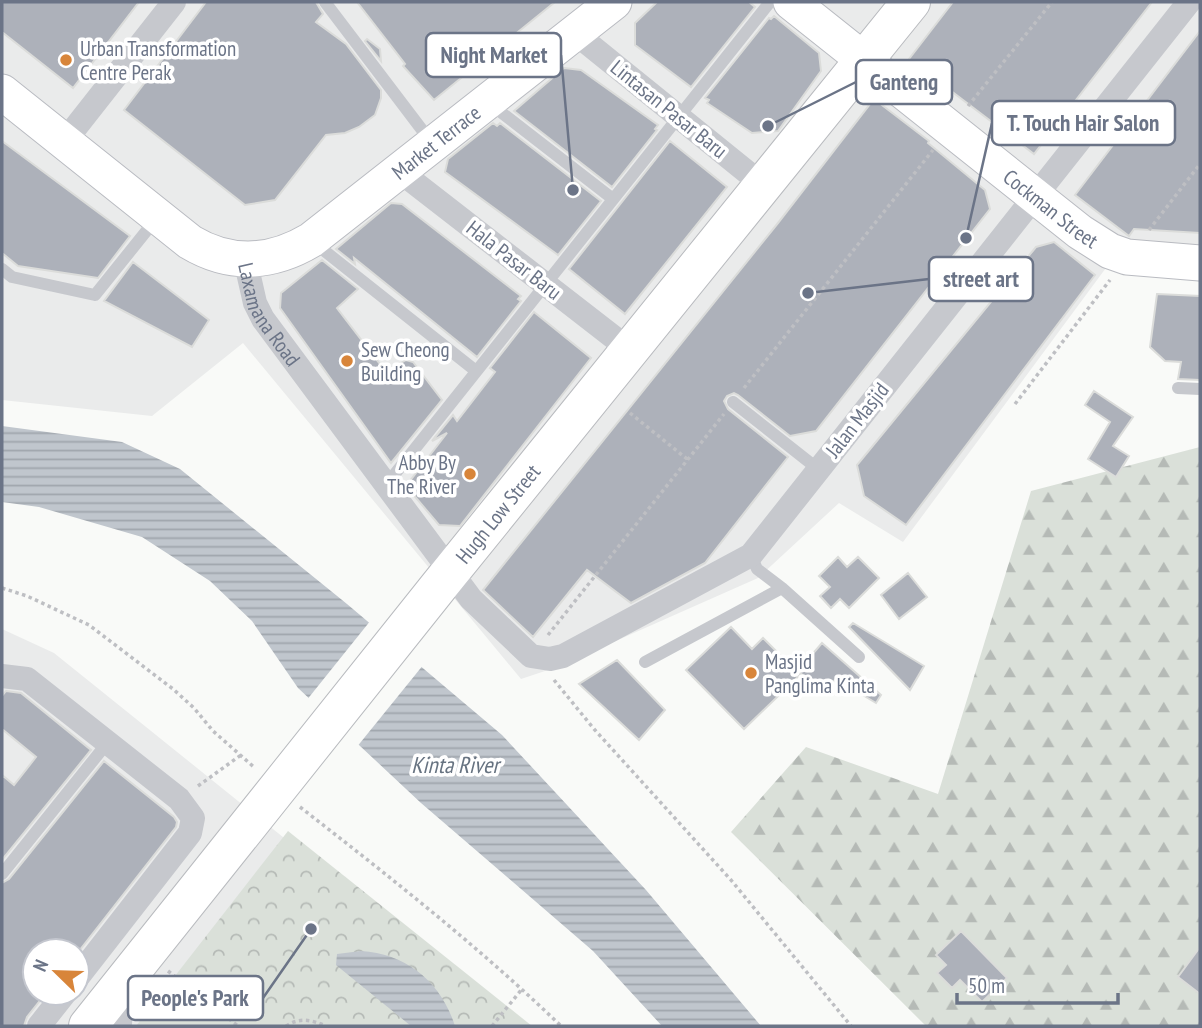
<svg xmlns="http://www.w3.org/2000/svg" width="1202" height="1028" viewBox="0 0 1202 1028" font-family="'PT Sans Narrow',sans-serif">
<defs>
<pattern id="forest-firs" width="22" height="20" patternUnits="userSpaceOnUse" patternTransform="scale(1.75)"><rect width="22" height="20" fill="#dae0d9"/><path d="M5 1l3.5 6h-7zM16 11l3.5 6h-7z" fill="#b5bab6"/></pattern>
<pattern id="park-crowns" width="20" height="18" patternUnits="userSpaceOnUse" patternTransform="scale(1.75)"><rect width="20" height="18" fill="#dae0d9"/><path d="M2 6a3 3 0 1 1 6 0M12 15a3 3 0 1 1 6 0" fill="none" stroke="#b5bab6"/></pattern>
<pattern id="water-rules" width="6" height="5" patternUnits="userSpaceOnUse" patternTransform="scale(1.75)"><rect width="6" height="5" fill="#c0c6cd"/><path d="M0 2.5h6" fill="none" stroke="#a0a5ac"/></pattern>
</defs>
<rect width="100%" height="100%" fill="#f9faf8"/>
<path fill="#eaebeb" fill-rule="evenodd" d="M2,2H1200V259L1117,253L903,542L839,503L758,578L557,667L521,679L243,343L152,416L2,400Z
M2,629L54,653L518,1026H2ZM35,951H77V993H35Z"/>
<path fill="url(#forest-firs)" d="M1200,447V1026H926L731,832L806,747L938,794L1031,491Z"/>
<path fill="url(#park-crowns)" d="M288,831L532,1026H136Z"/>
<path fill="url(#water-rules)" d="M2,426L122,442L180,469L347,604L502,735L646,890L761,1026H662L593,951L421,803L298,688L252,621L210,581L142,537L39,507L2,502Z
M361,951C407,954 441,982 455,1026H411L336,965L337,954Z"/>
<path fill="#f9faf8" d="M371,620L424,664L356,748L306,701Z"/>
<path fill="#adb1ba" stroke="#dbdcda" stroke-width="2" d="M2,2H139L73,88L2,32Z
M206,2H316L323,14L316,22L346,44L381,90V98L375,115L359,127L345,133L326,135L275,200L245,205L124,110Z
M357,2H555L434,100L403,66L405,64Z
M657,2H749L755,7L691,87L635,45V23Z
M953,2H1152L1034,154L909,59Z
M774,16L819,53L821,71L778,131L752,133L707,103L709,100L705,98L769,18L771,19Z
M1200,31V233L1134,229L1129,236L1075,195Z
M367,39L380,49L381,61L365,41Z
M564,68L581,70L658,125L655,129L657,130L612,187L514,111Z
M874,99L929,141L928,143L985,190L990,209L816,431L790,436L738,395L734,393L727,396L724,401L728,409L788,457L705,563L631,603L587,570L533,637L483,590L778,223Z
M493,123L497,126L500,123L601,201L558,255L445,172L448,159Z
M2,141L130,236L98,278L18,266L2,253Z
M670,141L727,187L625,314L569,269Z
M391,203L402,204L521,296L518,299L521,301L477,357L354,258L355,264L336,249Z
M1054,242L1095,275L906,525L864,496L857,465L1036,247Z
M322,260L358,289L337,308L386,372L406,360L413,362L442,400L391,463L280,308L281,293Z
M133,262L209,320L192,347L104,301Z
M1157,294L1200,296V380L1178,379L1181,362L1165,361L1150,347Z
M534,312L591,358L460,526L439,525L406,486L447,433L432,441L453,415L457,421L495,372L490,368Z
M1094,391L1133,417L1113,446L1129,456L1116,477L1088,459L1110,422L1085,405Z
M838,557L847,567L858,557L879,578L849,608L840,599L831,608L820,596L830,587L819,576Z
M908,573L927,597L899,619L881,595Z
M853,623L924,666L910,690L849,627Z
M731,627L752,649L763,638L800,675L744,729L686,670Z
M822,643L881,695L876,703L836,679L823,693L798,671Z
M617,660L665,710L639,740L579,684Z
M6,691L21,693L91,750L2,860V775L14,785L36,757L2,729V696Z
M104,761L174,817L177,822L176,827L79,951H35V993H46L27,1017L24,1026H2V883L9,879Z
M961,931L1007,978L982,1002L960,980L952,988L937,973L946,965L936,955Z
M1200,947V994L1178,977Z"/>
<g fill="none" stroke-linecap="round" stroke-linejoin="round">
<defs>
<g id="secondary">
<path id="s2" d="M791,2L1080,232L1110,251L1127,257L1200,263"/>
<path id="s3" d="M2,92L190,242C230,266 271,264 311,240L614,2"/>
</g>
<g id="highway">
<path id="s4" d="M88,1026L439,586L911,2"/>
</g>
</defs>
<use href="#secondary" stroke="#b9bbc1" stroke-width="37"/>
<use href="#highway" stroke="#b9bbbf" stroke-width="40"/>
<path stroke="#bebfc3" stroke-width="3.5" stroke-dasharray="3.5 3.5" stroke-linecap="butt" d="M968,106L1052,2
M1149,230L1200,164
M744,388L933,150
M1015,404L1110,280
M630,413L687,459
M2,588L27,596L89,625L173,689L194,708L213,731L255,768
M548,635L724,414
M554,680L594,729L731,880L851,1026
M198,786L241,755
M300,807C390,877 479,947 561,1026
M168,971L238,1026
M286,1026C300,1017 312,1020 326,1026
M492,1026L522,989"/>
<path stroke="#c6c8cd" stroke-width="12" d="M325,2L432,143
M489,103L613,199
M312,241L476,371
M2,269L12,277L95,295L156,219
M1178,388L1200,389
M733,402L818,469
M386,485L770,2
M782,588L859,657
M645,662L782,588L757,569L751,555
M2,874L108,742"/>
<g stroke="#c6c8cd" stroke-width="24">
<path d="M575,33L763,185"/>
<path d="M64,142L174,2"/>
<path d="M398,170L630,350"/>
<path id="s1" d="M245,259L255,303L263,319L471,599L531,656L550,659L563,656L751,555L1189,2"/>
<path d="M2,676L27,679L179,799L193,818L190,833L77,978"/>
<path d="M39,1026L65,993"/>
<path d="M120,1026L121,985"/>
</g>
<use href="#secondary" stroke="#fff" stroke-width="35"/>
<use href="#highway" stroke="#fff" stroke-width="38"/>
</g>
<g fill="#d8853a" stroke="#fff" stroke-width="2.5">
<circle cx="66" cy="60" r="7"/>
<circle cx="347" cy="361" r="7"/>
<circle cx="470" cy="474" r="7"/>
<circle cx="751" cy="673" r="7"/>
</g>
<g text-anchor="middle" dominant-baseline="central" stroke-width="7" stroke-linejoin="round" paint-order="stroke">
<g font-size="21" fill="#6b7487" stroke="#fff" text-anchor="start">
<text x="80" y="48">Urban Transformation<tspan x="80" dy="24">Centre Perak</tspan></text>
<text x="361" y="349">Sew Cheong<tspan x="361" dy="24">Building</tspan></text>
<text x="456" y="462" text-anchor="end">Abby By<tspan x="456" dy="24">The River</tspan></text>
<text x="765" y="661">Masjid<tspan x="765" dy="24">Panglima Kinta</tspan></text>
</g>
<g font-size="21" fill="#6b7487" stroke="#fff">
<text transform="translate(669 109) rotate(39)">Lintasan Pasar Baru</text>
<text stroke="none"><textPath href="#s3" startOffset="527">Market Terrace</textPath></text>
<text stroke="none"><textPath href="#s2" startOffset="332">Cockman Street</textPath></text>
<text transform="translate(514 260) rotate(38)">Hala Pasar Baru</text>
<text stroke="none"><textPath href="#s1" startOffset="61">Laxamana Road</textPath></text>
<text transform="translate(857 420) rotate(-52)">Jalan Masjid</text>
<text stroke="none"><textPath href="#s4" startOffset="656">Hugh Low Street</textPath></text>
</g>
<g font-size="23" font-style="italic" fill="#677381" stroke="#fff">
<text x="455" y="764">Kinta River</text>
</g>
</g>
<path fill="none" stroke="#6b7487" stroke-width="2.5" d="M573 190L561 55M768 126L856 82M966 238L992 123M808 293L929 279M311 929L263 998"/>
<g fill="#6b7487" stroke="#fff" stroke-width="2.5">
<circle cx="573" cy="190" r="7"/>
<circle cx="768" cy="126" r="7"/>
<circle cx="966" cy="238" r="7"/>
<circle cx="808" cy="293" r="7"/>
<circle cx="311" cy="929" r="7"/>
</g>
<g fill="#fff" stroke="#6b7487" stroke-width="2.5">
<rect x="426" y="33" width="135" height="44" rx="7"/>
<rect x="856" y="60" width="96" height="44" rx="7"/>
<rect x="992" y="101" width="183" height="44" rx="7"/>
<rect x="929" y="257" width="104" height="44" rx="7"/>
<rect x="128" y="976" width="135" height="44" rx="7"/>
</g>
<g font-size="23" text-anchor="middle" font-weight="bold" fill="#6b7487">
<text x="494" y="63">Night Market</text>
<text x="904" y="90">Ganteng</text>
<text x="1083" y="131">T. Touch Hair Salon</text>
<text x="981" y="287">street art</text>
<text x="195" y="1006">People's Park</text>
</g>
<rect width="1202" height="1028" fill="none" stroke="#6b7487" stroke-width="7"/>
<g transform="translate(56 972) rotate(293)"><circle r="33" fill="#ffffff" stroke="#c4c7cf" stroke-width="2"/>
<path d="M0-5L12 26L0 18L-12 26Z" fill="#d8853a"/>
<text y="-10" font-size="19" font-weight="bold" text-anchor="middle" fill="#6b7487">N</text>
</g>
<path d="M957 993v10h161v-10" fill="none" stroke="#6b7487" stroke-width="3.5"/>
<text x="968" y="993" font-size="21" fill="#6b7487" stroke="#ffffff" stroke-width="5" paint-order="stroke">50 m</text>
</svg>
